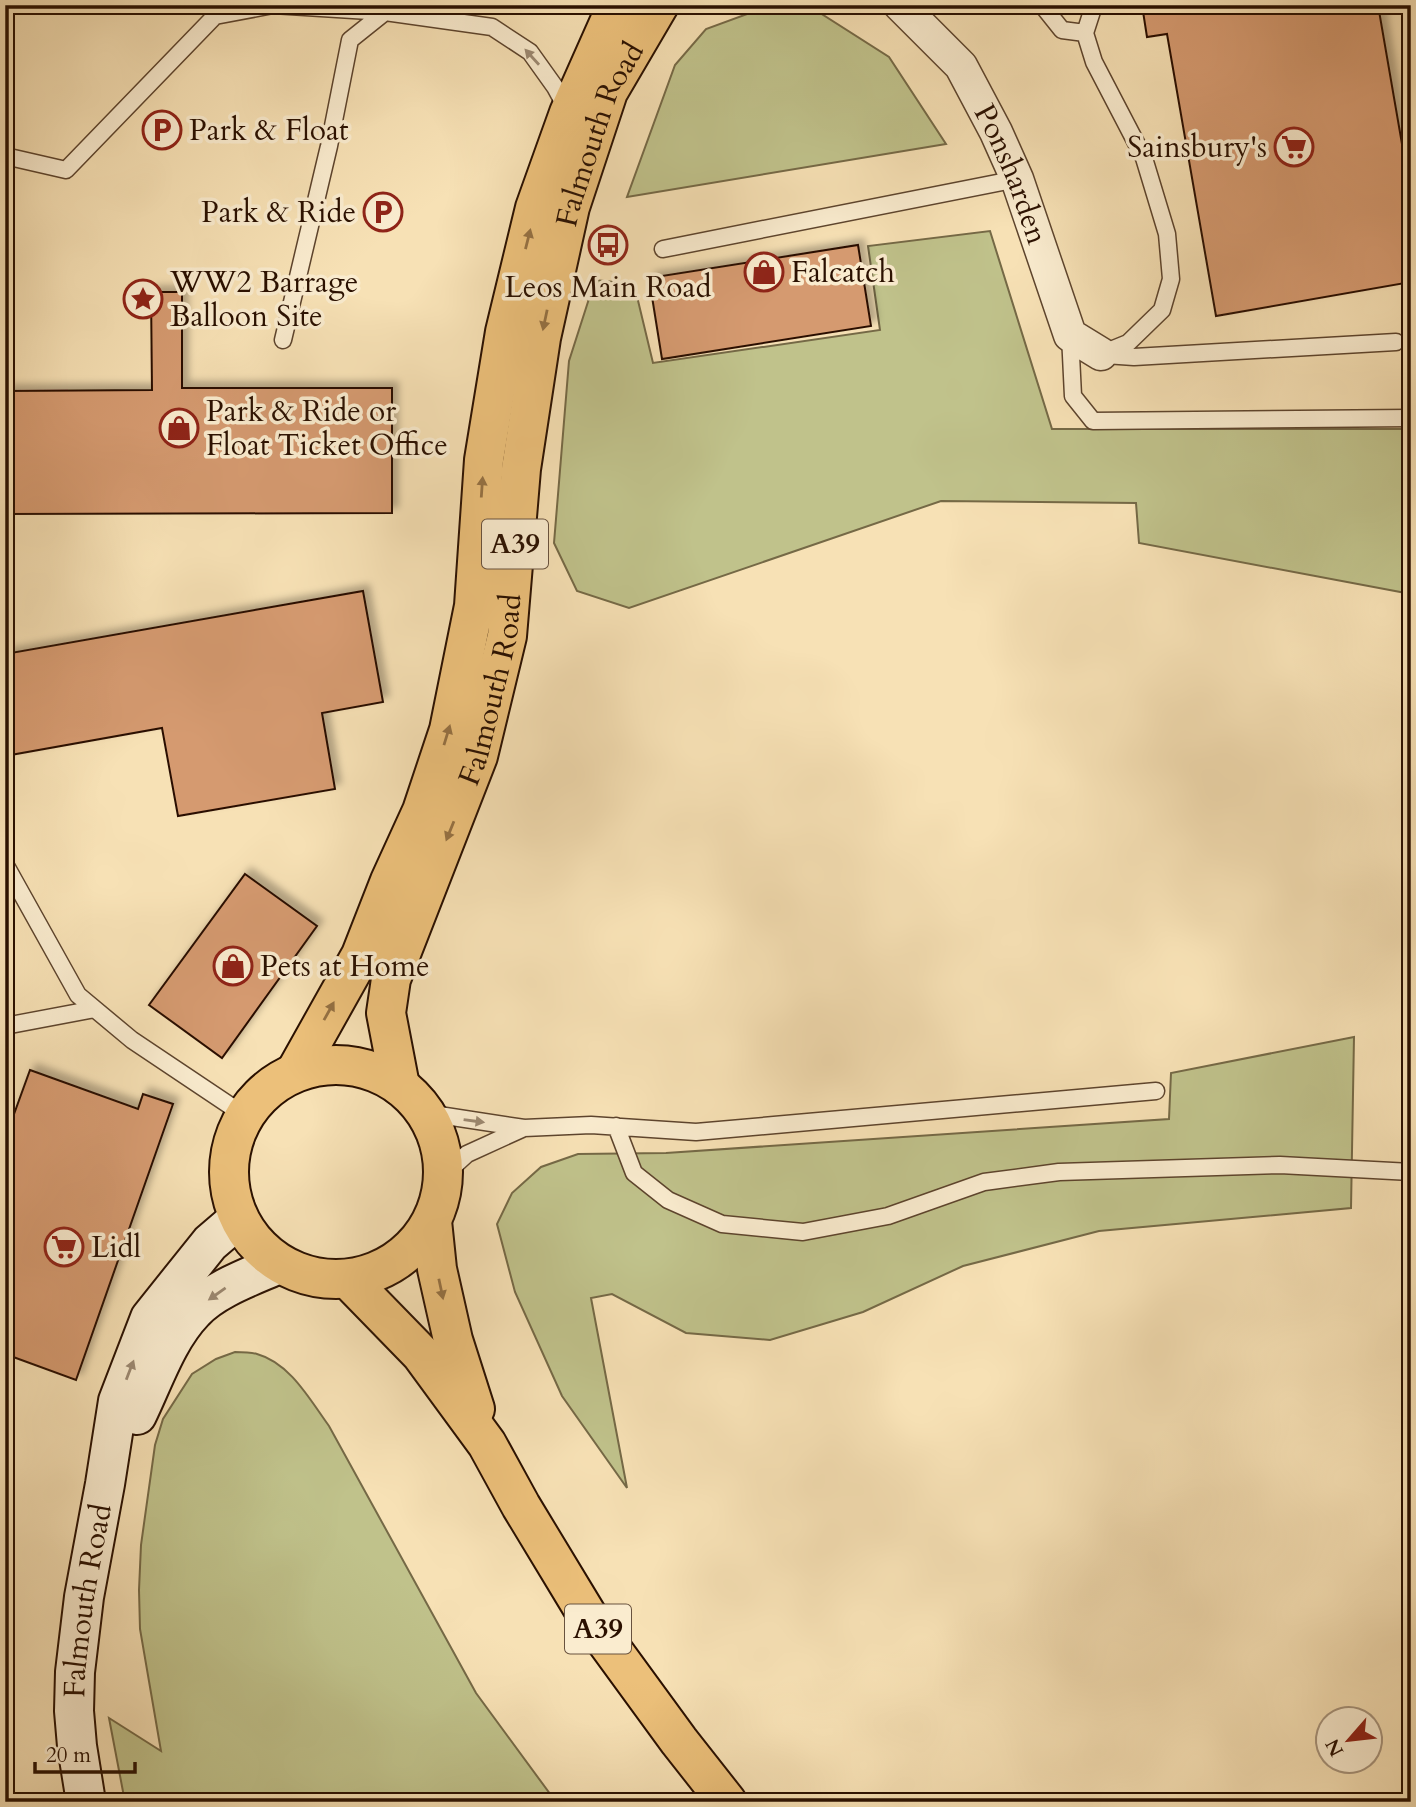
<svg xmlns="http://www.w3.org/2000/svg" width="1416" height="1807" viewBox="0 0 1416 1807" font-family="Cardo,serif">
<defs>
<filter id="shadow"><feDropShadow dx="6" dy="-6" stdDeviation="3.5" flood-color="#0004"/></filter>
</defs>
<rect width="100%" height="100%" fill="#f7e1b5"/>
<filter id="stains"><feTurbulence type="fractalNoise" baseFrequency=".00286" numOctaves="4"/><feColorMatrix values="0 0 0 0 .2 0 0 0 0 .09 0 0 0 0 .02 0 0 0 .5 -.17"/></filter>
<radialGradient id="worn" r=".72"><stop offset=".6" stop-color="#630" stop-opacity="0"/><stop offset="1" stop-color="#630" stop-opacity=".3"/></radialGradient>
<path fill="#c0c28b" stroke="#756946" stroke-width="2" d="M758,10L820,13L889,57L946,144L627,197L675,65L706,29Z
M990,231L1052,429H1411V594L1139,543L1136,503L941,501L629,608L577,591L554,543L569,361L595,280L634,284L653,363L880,330L868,246Z
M1354,1037L1351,1208L1099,1231L963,1266L863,1312L770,1340L686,1333L612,1294L591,1298L627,1488L562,1396L515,1292L497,1224L512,1193L541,1167L578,1154L666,1153L1169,1119L1171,1073Z
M235,1352C242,1352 250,1352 257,1354C290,1363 310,1400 329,1426L476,1693L556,1802H125L109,1718L161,1751L140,1629L139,1590L141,1545L155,1445L163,1419L192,1374L216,1359Z"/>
<path fill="#d59a6f" stroke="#2a1000" stroke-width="2" filter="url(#shadow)" d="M1142,5H1378L1411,196V282L1216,316L1167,34L1147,37Z
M858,245L871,326L662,359L649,278Z
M151,292H182V388H392V513L5,514V391L152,390Z
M363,591L383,702L322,713L335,789L178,816L162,728L5,756V654Z
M245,874L317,926L222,1058L149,1005Z
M30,1070L138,1109L143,1094L173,1104L76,1380L5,1354V1139Z"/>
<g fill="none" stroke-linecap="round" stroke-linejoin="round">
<defs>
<path id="service" d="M1042,5L1062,30L1085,33
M1094,5L1085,33L1094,62L1144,158L1167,234L1171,279L1162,310L1128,343L1101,354
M5,156L66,170L215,16L273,5L385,12L492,27L530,52L555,87L568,111
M663,249L1017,179
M1070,335L1073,396L1093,421L1411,418
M283,340L329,146L350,40L385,12
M1105,355L1134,357L1396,342
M5,864L78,995L132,1040L244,1115
M5,1026L95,1009
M426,1113L524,1128L591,1125L696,1132L1156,1091
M616,1126L634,1173L668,1200L722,1224L803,1232L888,1216L984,1182L1059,1172L1280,1165L1411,1172
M443,1176L467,1154L524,1128"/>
<g id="minor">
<path id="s1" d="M900,5L961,66L996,132L1017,179L1070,335L1101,354"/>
</g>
<g id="secondary">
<path d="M137,1415C154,1380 167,1339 194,1311C214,1289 252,1276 279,1264"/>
<path id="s2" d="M86,1802L77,1746L74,1711L75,1672L84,1597L105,1484L118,1401L150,1318L210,1243L238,1219"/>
</g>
<g id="trunk">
<circle cx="336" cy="1172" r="107"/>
<path d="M296,1071L361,955L390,881L422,811L449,730L474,606L484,460L505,332L535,208L569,113L617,5"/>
<path id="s3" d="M400,1086L386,1013L391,979L478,756L507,636L521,469L541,338L570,207L608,92L659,5"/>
<path d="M432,1221L437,1269L453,1340L475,1409"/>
<path d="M348,1279L421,1354L487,1444L521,1506L587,1615L679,1741L727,1802"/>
</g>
</defs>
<use href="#service" stroke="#5d442d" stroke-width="19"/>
<use href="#minor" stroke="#5d442d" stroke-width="35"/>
<use href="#secondary" stroke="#2a1000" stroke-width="42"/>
<use href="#trunk" stroke="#2a1000" stroke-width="42"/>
<use href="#service" stroke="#faeccf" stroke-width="16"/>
<use href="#minor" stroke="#faeccf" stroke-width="32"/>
<use href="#secondary" stroke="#faeccf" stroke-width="38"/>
<use href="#trunk" stroke="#ecc07a" stroke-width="38"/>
</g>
<defs><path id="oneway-solid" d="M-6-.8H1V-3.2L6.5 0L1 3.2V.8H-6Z" transform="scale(1.75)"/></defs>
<g fill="#9c8972">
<use href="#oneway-solid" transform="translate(532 57) rotate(-132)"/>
<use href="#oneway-solid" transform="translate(474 1121) rotate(8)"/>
<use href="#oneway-solid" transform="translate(217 1294) rotate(145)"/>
<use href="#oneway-solid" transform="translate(130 1370) rotate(-69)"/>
</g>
<g fill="#957143">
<use href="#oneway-solid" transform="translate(528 239) rotate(-76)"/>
<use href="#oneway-solid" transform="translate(545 320) rotate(102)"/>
<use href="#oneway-solid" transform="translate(482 487) rotate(-86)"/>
<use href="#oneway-solid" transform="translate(447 735) rotate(-73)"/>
<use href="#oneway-solid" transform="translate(450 831) rotate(112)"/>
<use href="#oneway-solid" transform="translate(329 1011) rotate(-61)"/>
<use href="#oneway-solid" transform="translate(441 1289) rotate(78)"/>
</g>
<defs>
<symbol id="parking-ring" viewBox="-11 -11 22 22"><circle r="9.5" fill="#faeccf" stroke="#8f2418" stroke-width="1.5"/><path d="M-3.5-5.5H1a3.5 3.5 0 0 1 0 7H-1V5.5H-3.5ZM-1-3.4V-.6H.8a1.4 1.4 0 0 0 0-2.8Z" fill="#8f2418"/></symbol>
<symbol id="supermarket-ring" viewBox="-11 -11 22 22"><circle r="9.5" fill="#faeccf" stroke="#8f2418" stroke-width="1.5"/><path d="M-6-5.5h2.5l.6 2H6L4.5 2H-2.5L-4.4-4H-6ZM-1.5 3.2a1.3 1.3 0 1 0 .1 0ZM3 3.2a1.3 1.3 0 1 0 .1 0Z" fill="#8f2418"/></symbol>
<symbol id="bus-ring" viewBox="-11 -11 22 22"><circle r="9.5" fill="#faeccf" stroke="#8f2418" stroke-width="1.5"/><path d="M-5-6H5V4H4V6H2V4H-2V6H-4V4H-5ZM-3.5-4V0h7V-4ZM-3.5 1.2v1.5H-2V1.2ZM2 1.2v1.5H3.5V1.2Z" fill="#8f2418"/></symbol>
<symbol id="shop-ring" viewBox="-11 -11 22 22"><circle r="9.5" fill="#faeccf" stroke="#8f2418" stroke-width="1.5"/><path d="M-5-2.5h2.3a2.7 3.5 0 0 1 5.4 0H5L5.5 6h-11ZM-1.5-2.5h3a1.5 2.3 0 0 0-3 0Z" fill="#8f2418"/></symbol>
<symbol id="sight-ring" viewBox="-11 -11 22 22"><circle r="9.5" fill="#faeccf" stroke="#8f2418" stroke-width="1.5"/><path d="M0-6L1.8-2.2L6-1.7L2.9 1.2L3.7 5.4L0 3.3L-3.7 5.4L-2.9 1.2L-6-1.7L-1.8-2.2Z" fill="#8f2418"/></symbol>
</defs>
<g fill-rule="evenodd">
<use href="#parking-ring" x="140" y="108" width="44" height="44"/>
<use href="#supermarket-ring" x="1272" y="125" width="44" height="44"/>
<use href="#parking-ring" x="361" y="190" width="44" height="44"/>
<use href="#bus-ring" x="586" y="223" width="44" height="44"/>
<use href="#shop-ring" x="742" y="250" width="44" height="44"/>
<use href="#sight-ring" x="121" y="277" width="44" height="44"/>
<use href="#shop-ring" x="157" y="406" width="44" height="44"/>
<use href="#shop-ring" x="211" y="944" width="44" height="44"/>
<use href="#supermarket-ring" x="42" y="1225" width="44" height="44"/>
</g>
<g text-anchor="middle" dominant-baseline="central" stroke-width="7" stroke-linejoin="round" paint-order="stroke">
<g fill="#faeccf" stroke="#68523e" stroke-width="2">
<rect x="482" y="519.5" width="66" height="49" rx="5"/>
<rect x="565" y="1604.5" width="66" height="49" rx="5"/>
</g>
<g font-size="28" font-weight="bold" fill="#2a1000">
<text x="515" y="544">A39</text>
<text x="598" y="1629">A39</text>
</g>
<g font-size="30" fill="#2a1000" stroke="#faeccf" text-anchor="start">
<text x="189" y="130">Park &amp; Float</text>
<text x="1267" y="147" text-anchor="end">Sainsbury's</text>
<text x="356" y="212" text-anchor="end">Park &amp; Ride</text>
<text x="791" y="272">Falcatch</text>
<text x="170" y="282">WW2 Barrage<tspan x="170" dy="34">Balloon Site</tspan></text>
<text x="608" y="287" text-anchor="middle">Leos Main Road</text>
<text x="206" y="411">Park &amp; Ride or<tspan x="206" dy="34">Float Ticket Office</tspan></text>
<text x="260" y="966">Pets at Home</text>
<text x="91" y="1247">Lidl</text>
</g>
<g font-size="30" fill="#2a1000" stroke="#faeccf">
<text stroke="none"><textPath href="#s3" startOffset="984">Falmouth Road</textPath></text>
<text stroke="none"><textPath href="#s1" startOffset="206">Ponsharden</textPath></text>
<text stroke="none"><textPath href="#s3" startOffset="416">Falmouth Road</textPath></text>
<text stroke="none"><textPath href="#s2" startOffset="203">Falmouth Road</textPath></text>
</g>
</g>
<rect width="1416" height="1807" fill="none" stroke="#f7e1b5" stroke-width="28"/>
<rect x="7" y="7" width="1402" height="1793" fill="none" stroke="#2a1000" stroke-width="3.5"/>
<rect x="14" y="14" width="1388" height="1779" fill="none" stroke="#2a1000" stroke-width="2"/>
<g transform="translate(1349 1740) rotate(242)"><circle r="33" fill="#faeccf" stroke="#a7947c" stroke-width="2"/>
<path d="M0-5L12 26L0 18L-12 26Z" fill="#8f2418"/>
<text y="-10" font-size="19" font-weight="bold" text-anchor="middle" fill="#2a1000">N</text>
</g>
<path d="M35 1762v10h100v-10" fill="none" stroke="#2a1000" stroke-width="3.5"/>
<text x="46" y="1762" font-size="21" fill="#2a1000" stroke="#faeccf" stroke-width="5" paint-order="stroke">20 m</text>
<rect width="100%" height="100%" filter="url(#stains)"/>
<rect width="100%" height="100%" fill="url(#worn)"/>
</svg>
